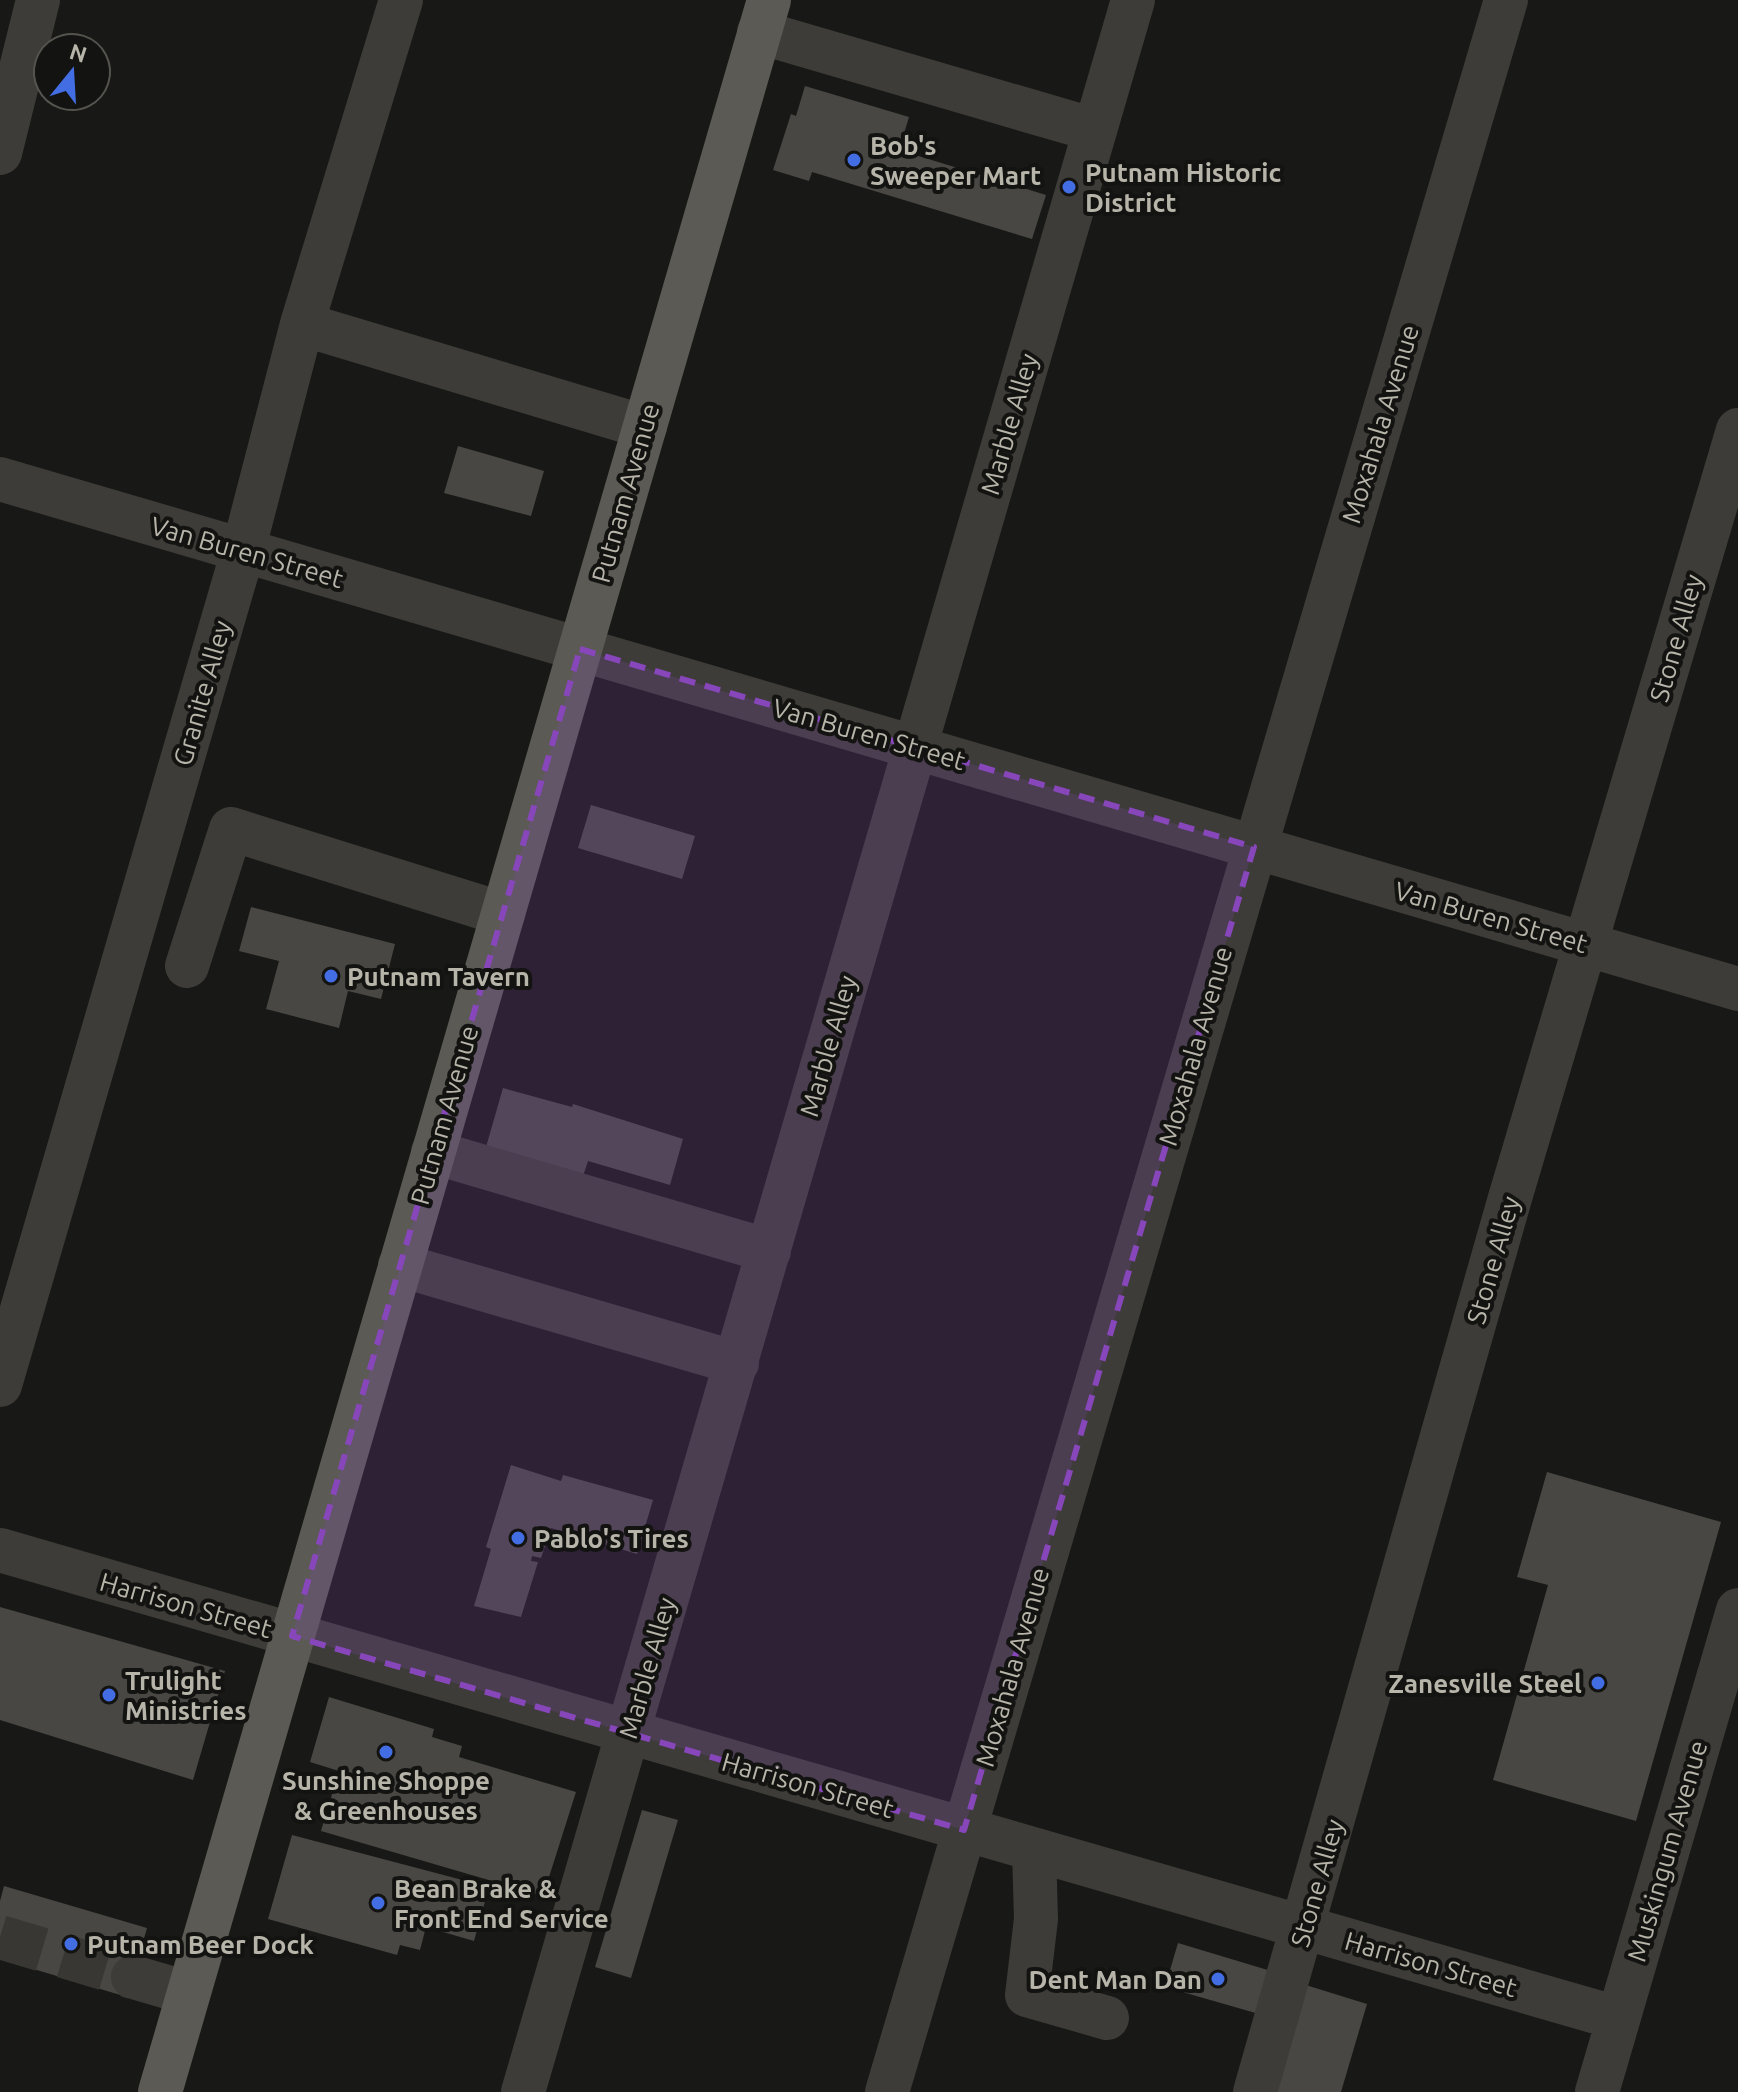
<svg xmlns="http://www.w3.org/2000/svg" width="1738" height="2092" viewBox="0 0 1738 2092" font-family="Ubuntu,sans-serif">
<rect width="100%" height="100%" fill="#181816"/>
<path fill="#484743" d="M805,86L909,117L899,150L1046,195L1032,239L812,172L809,181L773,170L791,114L796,116Z
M458,446L544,471L531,516L444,493Z
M591,805L695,836L682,879L578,848Z
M251,907L395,944L381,999L348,991L339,1028L266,1009L279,961L239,951Z
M503,1088L572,1107L573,1104L683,1139L670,1185L588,1161L583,1176L486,1147Z
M511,1465L561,1481L563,1475L653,1500L637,1554L551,1528L541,1558L532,1556L531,1561L538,1562L521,1617L474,1606L491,1549L486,1547Z
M1547,1472L1721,1522L1636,1821L1493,1780L1548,1585L1517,1577Z
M0,1607L225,1671L193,1780L0,1720Z
M329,1697L434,1729L432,1737L462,1746L459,1757L576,1792L543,1896L321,1831L339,1771L310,1762Z
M642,1810L678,1820L631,1978L595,1967Z
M292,1835L489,1887L474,1941L426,1927L420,1950L400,1945L397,1955L268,1919Z
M4,1886L147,1928L127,1997L0,1959V1901Z
M1178,1943L1271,1971L1259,2014L1165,1987Z
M1296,1982L1367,2004L1341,2092H1264Z"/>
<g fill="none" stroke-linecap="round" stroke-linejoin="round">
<path stroke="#383733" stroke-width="44" stroke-dasharray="44 22" stroke-linecap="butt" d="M0,1937L133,1977"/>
<path stroke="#3d3c38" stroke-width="44" d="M759,32L1095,130
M0,153L38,0
M302,324L645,427
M0,479L1738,989
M187,966L231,829L503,914
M433,1152L769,1251
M400,1265L737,1363
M0,1385L243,551L302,324L401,0
M0,1550L1617,2018
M1034,1850L1036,1919L1027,1995L1107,2018
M133,1977L188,1993
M523,2092L1133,0
M887,2092L1506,0
M1255,2092L1510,1198L1738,430
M1597,2092L1738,1610"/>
<path stroke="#5b5a54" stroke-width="44" d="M160,2092L769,0"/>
</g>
<path fill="#8747bb" fill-opacity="0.2" stroke="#8747bb" stroke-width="6" stroke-dasharray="16 10" stroke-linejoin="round" d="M580,649L1254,847L964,1830L292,1636Z"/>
<g fill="#436ee3" stroke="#131311" stroke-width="3">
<circle cx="854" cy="160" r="8"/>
<circle cx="1069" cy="187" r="8"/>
<circle cx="331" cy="976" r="8"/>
<circle cx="518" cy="1538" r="8"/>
<circle cx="1598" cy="1683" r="8"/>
<circle cx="109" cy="1695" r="8"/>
<circle cx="386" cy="1752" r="8"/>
<circle cx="378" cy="1903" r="8"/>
<circle cx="71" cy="1944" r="8"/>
<circle cx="1218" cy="1979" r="8"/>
</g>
<g text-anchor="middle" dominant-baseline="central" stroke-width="8" stroke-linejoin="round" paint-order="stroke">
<g font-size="26" font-weight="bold" fill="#b7b4a9" stroke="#131311" text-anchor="start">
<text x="870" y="145">Bob's<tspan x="870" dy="30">Sweeper Mart</tspan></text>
<text x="1085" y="172">Putnam Historic<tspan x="1085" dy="30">District</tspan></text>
<text x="347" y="976">Putnam Tavern</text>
<text x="534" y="1538">Pablo's Tires</text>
<text x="125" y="1680">Trulight<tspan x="125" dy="30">Ministries</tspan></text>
<text x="1582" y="1683" text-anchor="end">Zanesville Steel</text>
<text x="386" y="1780" text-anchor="middle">Sunshine Shoppe<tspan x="386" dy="30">&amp; Greenhouses</tspan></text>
<text x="394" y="1888">Bean Brake &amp;<tspan x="394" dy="30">Front End Service</tspan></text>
<text x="87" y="1944">Putnam Beer Dock</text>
<text x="1202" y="1979" text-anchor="end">Dent Man Dan</text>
</g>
<g font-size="26" fill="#b7b4a9" stroke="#131311">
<text transform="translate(1009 424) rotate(-74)">Marble Alley</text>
<text transform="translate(1380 424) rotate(-73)">Moxahala Avenue</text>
<text transform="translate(625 493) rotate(-74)">Putnam Avenue</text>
<text transform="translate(247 552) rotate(16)">Van Buren Street</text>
<text transform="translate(1676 638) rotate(-74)">Stone Alley</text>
<text transform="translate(202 693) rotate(-74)">Granite Alley</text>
<text transform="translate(869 734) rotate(16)">Van Buren Street</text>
<text transform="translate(1491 917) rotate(16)">Van Buren Street</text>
<text transform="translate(828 1046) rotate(-74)">Marble Alley</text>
<text transform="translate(1195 1046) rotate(-74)">Moxahala Avenue</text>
<text transform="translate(444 1115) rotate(-74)">Putnam Avenue</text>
<text transform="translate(1493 1260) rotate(-74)">Stone Alley</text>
<text transform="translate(186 1605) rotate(16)">Harrison Street</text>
<text transform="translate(1012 1667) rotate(-74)">Moxahala Avenue</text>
<text transform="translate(647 1668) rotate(-74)">Marble Alley</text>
<text transform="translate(808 1785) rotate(16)">Harrison Street</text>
<text transform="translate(1667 1851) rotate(-74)">Muskingum Avenue</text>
<text transform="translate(1317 1883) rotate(-74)">Stone Alley</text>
<text transform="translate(1431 1964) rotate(16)">Harrison Street</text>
</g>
</g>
<g transform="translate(72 72) rotate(18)"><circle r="38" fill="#131311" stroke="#55534e" stroke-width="2"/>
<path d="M0-6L14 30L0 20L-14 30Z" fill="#436ee3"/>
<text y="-12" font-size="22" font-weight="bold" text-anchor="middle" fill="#b7b4a9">N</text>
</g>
</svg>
